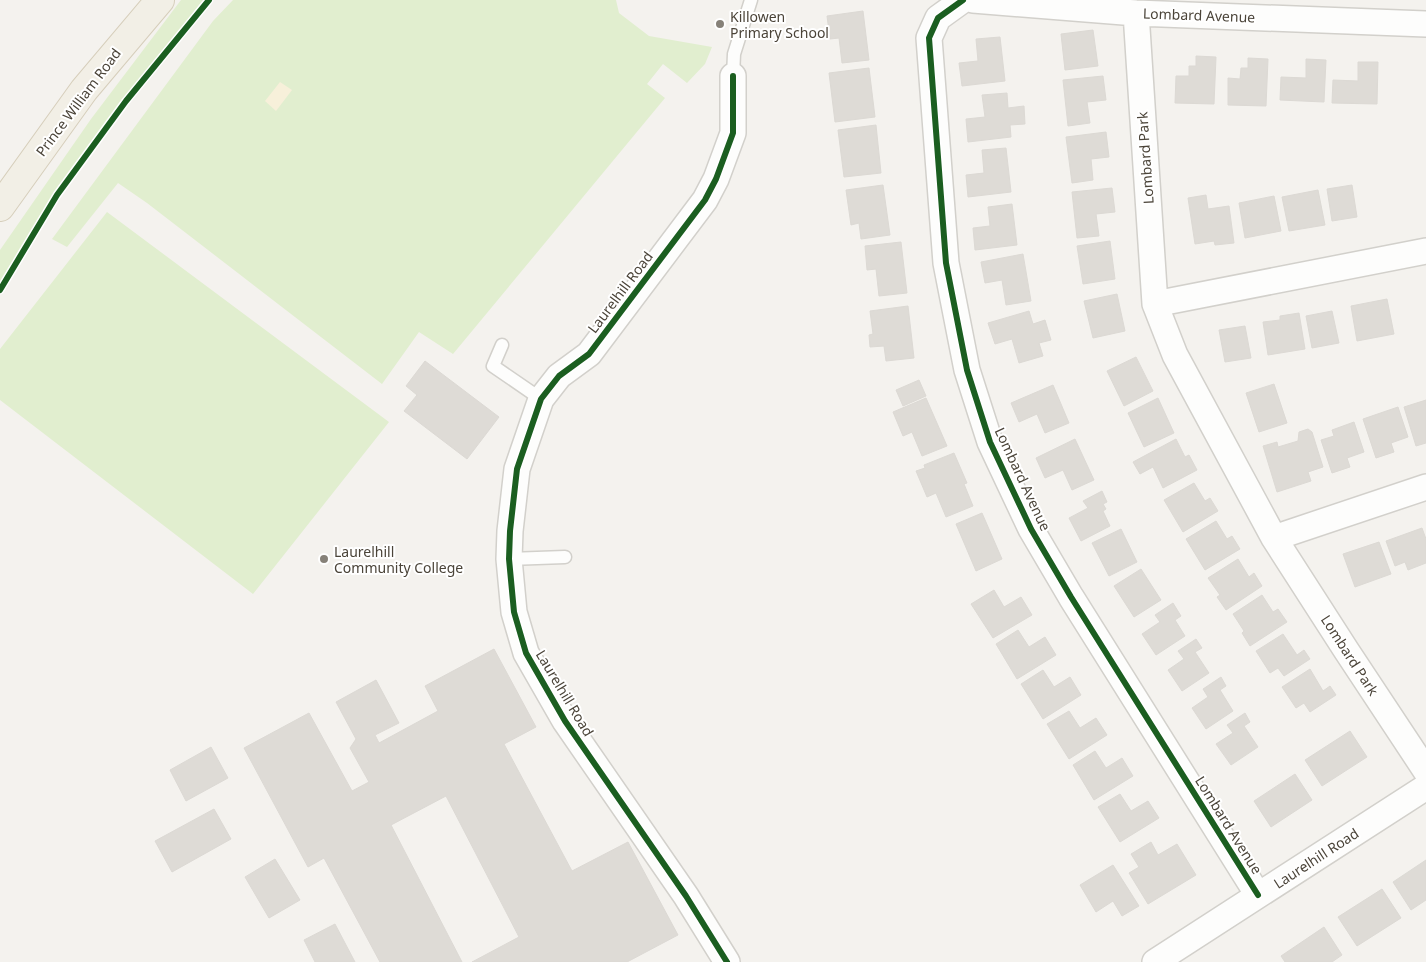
<svg xmlns="http://www.w3.org/2000/svg" width="1426" height="962" viewBox="0 0 1426 962" font-family="'Noto Sans',sans-serif">
<rect width="100%" height="100%" fill="#f4f2ee"/>
<path fill="#e1eecf" d="M181,0H203L79,159L0,283V250L91,119Z
M233,0H616L619,13L649,36L712,47L705,64L687,83L663,64L647,84L665,98L453,354L419,332L382,384L147,203L118,183L67,247L52,239L213,21Z
M107,212L389,422L253,594L0,400V349Z"/>
<path fill="#f7f0da" d="M280,82L292,90L276,111L265,101Z"/>
<path fill="#dedbd6" stroke="#dcd9d4" d="M863,11L869,60L842,63L839,38L830,39L827,16Z
M1093,30L1098,66L1065,70L1061,34Z
M1000,37L1005,81L962,86L959,63L978,61L976,39Z
M1196,56L1216,57L1214,104L1175,103L1176,76H1189V66H1196Z
M1248,58L1268,59L1266,106L1228,105V78L1240,79L1241,68H1248Z
M1306,59L1326,60L1324,102L1280,100L1281,77L1306,78Z
M1358,62H1378L1377,104L1332,103L1333,80L1358,81Z
M869,68L875,117L835,122L829,73Z
M1103,76L1106,100L1087,102L1090,123L1068,126L1063,80Z
M1007,93L1008,108L1024,106L1025,124L1010,125L1011,137L968,142L966,119L985,117L982,95Z
M876,125L881,173L844,177L838,130Z
M1106,132L1109,157L1091,159L1093,180L1072,183L1066,137Z
M1006,148L1011,192L968,197L966,175L984,173L982,150Z
M883,185L890,235L861,239L859,223L851,225L846,190Z
M1352,185L1357,217L1332,221L1327,189Z
M1112,188L1115,212L1096,214L1099,236L1077,238L1072,192Z
M1318,190L1325,225L1289,231L1282,197Z
M1206,195L1208,209L1229,206L1234,243L1215,245L1214,241L1195,244L1188,198Z
M1274,196L1281,231L1245,238L1239,203Z
M1012,204L1017,245L975,250L973,228L990,226L988,207Z
M1110,241L1115,279L1083,284L1077,246Z
M901,242L907,293L879,296L876,269L867,270L865,246Z
M1023,254L1031,301L1006,305L1002,280L985,283L981,262Z
M1117,294L1125,331L1093,338L1084,301Z
M1387,299L1394,334L1357,341L1351,306Z
M908,306L914,358L886,361L884,346L870,347L869,335L873,334L870,311Z
M1029,311L1033,324L1045,320L1051,340L1039,343L1043,356L1019,363L1012,339L995,344L988,323Z
M1332,311L1339,343L1312,348L1306,316Z
M1299,313L1305,349L1268,355L1263,322L1280,320V316Z
M1245,326L1251,358L1225,362L1219,330Z
M1136,357L1153,391L1124,406L1107,371Z
M425,361L499,417L467,459L404,411L417,395L406,386Z
M919,380L926,396L903,406L896,390Z
M1274,384L1287,423L1259,432L1246,393Z
M1053,385L1069,423L1045,433L1037,414L1019,422L1011,403Z
M926,398L947,446L922,456L912,432L903,436L893,412Z
M1158,398L1174,433L1144,447L1128,413Z
M1426,400V443L1416,446L1404,407Z
M1398,407L1408,437L1391,443L1394,452L1376,458L1363,419Z
M1354,422L1364,452L1347,458L1350,467L1332,473L1321,440L1334,436L1332,430Z
M1308,429L1312,432L1323,467L1308,472L1311,481L1277,492L1263,446L1277,442L1278,447L1298,441L1299,432Z
M1075,439L1094,480L1072,490L1063,470L1045,478L1036,458Z
M1176,439L1185,457L1189,455L1197,470L1163,488L1153,467L1140,474L1133,462Z
M954,453L967,483L964,484L973,506L946,517L936,493L927,497L916,471L925,468L924,465Z
M1194,483L1205,501L1210,498L1218,511L1183,532L1164,500Z
M1102,491L1107,502L1103,504L1106,509L1103,511L1110,526L1081,541L1069,518L1088,508L1083,501Z
M982,513L1002,559L976,571L956,524Z
M1216,521L1227,539L1232,536L1240,549L1205,570L1186,539Z
M1422,528L1426,539V563L1408,570L1405,562L1395,566L1386,541Z
M1121,529L1137,562L1109,576L1092,543Z
M1379,542L1391,574L1355,587L1343,554Z
M1238,559L1249,577L1254,573L1262,586L1226,610L1217,597L1220,595L1208,578Z
M1141,569L1161,600L1134,617L1114,586Z
M994,590L1004,607L1021,597L1032,615L993,638L971,604Z
M1262,595L1273,612L1278,609L1287,622L1250,646L1242,633L1244,631L1233,614Z
M1173,603L1181,616L1175,620L1185,636L1156,655L1142,634L1160,622L1155,615Z
M1018,630L1029,647L1045,637L1056,655L1017,679L996,644Z
M1283,634L1297,655L1304,650L1310,659L1284,676L1278,668L1270,673L1256,651Z
M1196,639L1202,648L1195,652L1209,673L1182,691L1168,670L1184,659L1178,651Z
M494,649L536,727L504,744L572,871L628,842L678,935L627,962H472L519,937L446,796L391,825L462,962H380L324,858L308,867L244,748L309,713L352,791L369,782L350,748L356,739L336,702L376,680L399,723L375,735L379,743L438,711L425,686Z
M1310,669L1323,691L1330,686L1336,695L1310,712L1304,703L1296,708L1282,687Z
M1043,670L1054,687L1070,677L1081,695L1043,719L1021,684Z
M1221,677L1226,686L1220,690L1233,711L1206,729L1192,708L1208,697L1203,689Z
M1069,711L1080,728L1096,718L1107,735L1069,759L1047,724Z
M1245,713L1250,722L1244,726L1258,747L1231,765L1216,744L1233,733L1227,725Z
M1350,731L1367,757L1322,786L1305,760Z
M211,747L228,778L186,801L170,770Z
M1095,751L1106,768L1122,758L1133,776L1094,800L1073,765Z
M1295,774L1312,800L1271,827L1254,801Z
M1120,794L1131,811L1148,801L1159,818L1120,842L1098,807Z
M214,809L231,839L172,872L155,841Z
M1151,842L1158,855L1177,844L1196,875L1148,904L1129,873L1139,867L1131,854Z
M275,859L300,900L269,918L245,877Z
M1426,860V900L1411,910L1393,882Z
M1113,865L1139,906L1122,916L1113,901L1096,912L1080,885Z
M1382,889L1401,918L1357,946L1338,917Z
M335,924L355,962H315L304,940Z
M1324,927L1342,955L1332,962H1285L1281,956Z"/>
<g fill="none" stroke-linecap="round" stroke-linejoin="round">
<defs>
<path id="service" d="M733,76L734,54L751,0
M502,345L493,366L541,399
M509,559L565,557"/>
<path id="minor" d="M963,0L938,18L929,38L946,263L967,370L990,442L1031,529L1071,597L1258,895
M973,0L1136,13L1426,24
M1136,13L1155,304L1175,355L1274,538L1346,650L1426,771
M1155,304L1426,251
M1274,538L1426,487
M727,962L686,896L565,721L526,653L514,612L509,559L510,531L517,469L541,399L559,376L589,354L705,200L716,179L733,133V76
M1155,962L1426,787"/>
<path id="primary" d="M0,207L84,90L160,0"/>
</defs>
<use href="#service" stroke="#d2d0cb" stroke-width="15"/>
<use href="#minor" stroke="#d2d0cb" stroke-width="28"/>
<use href="#primary" stroke="#d6cebb" stroke-width="30"/>
<use href="#service" stroke="#fdfdfc" stroke-width="12"/>
<use href="#minor" stroke="#fdfdfc" stroke-width="25"/>
<use href="#primary" stroke="#f2efe6" stroke-width="28"/>
<defs>
<path id="cycleway" d="M963,0L938,18L929,38L946,263L967,370L990,442L1031,529L1071,597L1258,895
M0,290L57,195L126,101L209,0
M727,962L686,896L565,721L526,653L514,612L509,559L510,531L517,469L541,399L559,376L589,354L705,200L716,179L733,133V76"/>
</defs>
<use href="#cycleway" stroke="#fff" stroke-width="9"/>
<use href="#cycleway" stroke="#1b5e20" stroke-width="6"/>
</g>
<g fill="#868178" stroke="#fff" stroke-width="2">
<circle cx="720" cy="24" r="5"/>
<circle cx="324" cy="559" r="5"/>
</g>
<g text-anchor="middle" dominant-baseline="central" stroke-width="4" stroke-linejoin="round" paint-order="stroke">
<g font-size="14" fill="#4b4439" stroke="#fff">
<text transform="translate(1199 15) rotate(2)">Lombard Avenue</text>
<text transform="translate(78 102) rotate(-53)">Prince William Road</text>
<text transform="translate(1145 158) rotate(-94)">Lombard Park</text>
<text transform="translate(620 292) rotate(-53)">Laurelhill Road</text>
<text transform="translate(1023 479) rotate(65)">Lombard Avenue</text>
<text transform="translate(1350 655) rotate(57)">Lombard Park</text>
<text transform="translate(565 693) rotate(59)">Laurelhill Road</text>
<text transform="translate(1229 825) rotate(58)">Lombard Avenue</text>
<text transform="translate(1316 858) rotate(-33)">Laurelhill Road</text>
</g>
<g font-size="14" fill="#4b4439" stroke="#fff" text-anchor="start">
<text x="730" y="16">Killowen<tspan x="730" dy="16">Primary School</tspan></text>
<text x="334" y="551">Laurelhill<tspan x="334" dy="16">Community College</tspan></text>
</g>
</g>
</svg>
